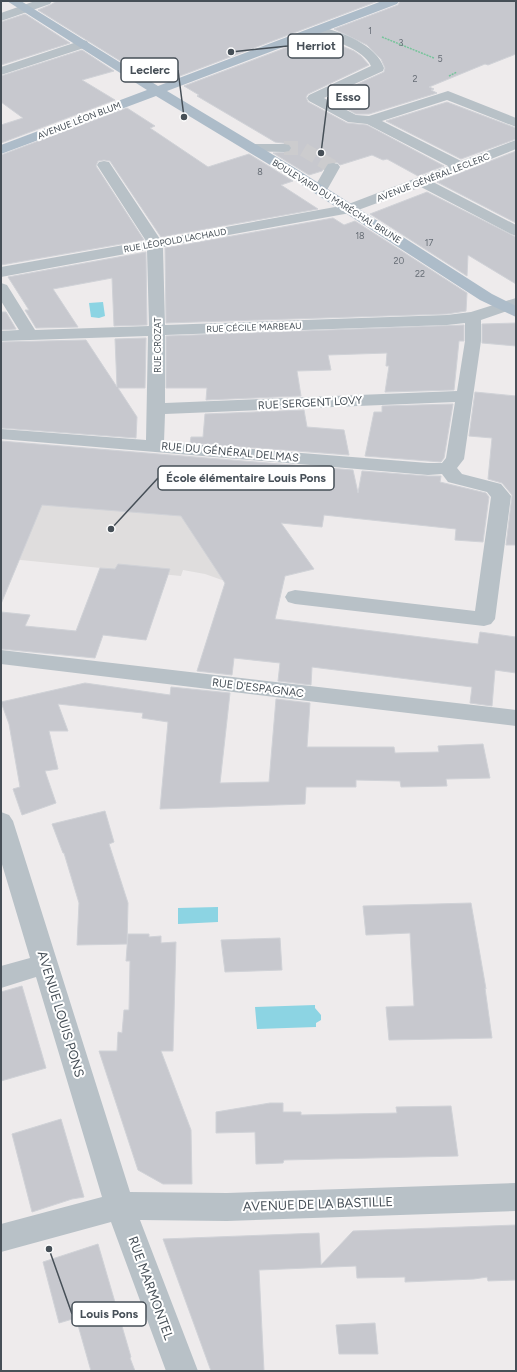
<svg xmlns="http://www.w3.org/2000/svg" width="517" height="1372" viewBox="0 0 517 1372" font-family="Figtree,sans-serif">
<rect width="100%" height="100%" fill="#eeebec"/>
<path fill="#dfdddd" d="M1,484L202,500L257,583L222,580L205,574L183,570L181,576L1,558Z"/>
<path fill="#8cd4e3" d="M103,302L105,316L99,318L91,317L89,303Z
M218,907V922L178,924V908Z
M315,1005V1008L321,1015V1020L316,1023V1027L257,1029L255,1007Z"/>
<path fill="#c7c8ce" stroke="#d0d2d7" d="M57,1H378L172,79L145,63L130,67L38,10L50,5Z
M400,1H516V54L488,65L485,64L429,87L434,89L431,90L437,93L369,114H356L327,98L384,72L385,68L381,59L367,45L334,29L398,5Z
M25,14L70,43L1,65V22Z
M317,36L354,51L361,56L369,65L308,94L306,97L308,102L347,123L367,125L444,166L418,176L387,159L383,160L372,155L340,165L338,163L333,162L328,163L322,171L309,175L273,153L289,152L292,149L290,144L275,142L197,96L199,95L184,86Z
M82,50L114,71L82,80L115,100L1,143V125L23,118L1,102V76Z
M447,102L516,128V139L461,159L386,121Z
M127,108L155,126L150,128L208,167L249,154L293,181L281,185L318,209L161,237L110,161L104,160L98,161L96,166L144,240L1,265V155Z
M516,151V223L437,182Z
M427,192L516,237V284L468,255L467,276L370,214Z
M333,218L344,225L355,221L467,293L466,311L447,314L166,323L165,248Z
M146,252L147,325L114,326L112,278L53,289L78,327L36,328L25,310H29L8,277Z
M1,312H6L16,329L1,330Z
M516,323V346L482,343V324Z
M464,325V341H459L454,390L385,392L389,366H386L387,353L328,355L331,370L297,371L301,396L206,400L207,388H166V336Z
M146,338L145,388H118L137,417L136,438L1,428V342L86,340L117,387L115,339Z
M475,392L516,396V545H506L512,495L502,483L488,479L492,438L469,436Z
M453,404L444,458L441,462L365,456L374,412H382V406Z
M304,410L307,427L344,430L349,455L190,443L191,437H203L205,414Z
M1,441L353,470L358,493L362,471L428,476H441L440,482L486,493L489,497L483,542L455,540L456,529L324,515L322,527L281,523L314,569L285,576L275,619L478,644L480,632L516,637V673L495,670L492,706L470,703L472,687L312,667L311,685L278,681L280,663L234,658L232,675L197,671L225,583L181,516L42,505L1,604Z
M118,564L170,569L146,640L103,635L95,658L1,649V612L30,615L25,626L76,631L100,568L115,569Z
M85,683L170,695L171,687L230,693L220,783L269,782L276,699L310,703L307,747H394L395,753L439,752L438,746L483,744L490,778L446,779L447,786L401,787L400,781L356,780V787H306L305,804L160,809L168,722L142,718L143,713L58,704L68,731H49L58,769L45,771L56,803L22,815L13,789L20,787L9,724L1,702Z
M105,811L114,842L109,844L128,903L127,944L77,945L79,903L64,853H63L52,824Z
M471,903L486,989L485,988L492,1038L389,1040L386,1007L414,1006L410,933L366,935L363,906Z
M128,934H149V937L161,936V943L176,942L173,1051H161L191,1130L192,1184H163L138,1170L99,1051H117L118,1032L122,1033L124,1010H129L130,961H126Z
M280,938L282,970L225,972L221,940Z
M22,986L46,1068L1,1081V992Z
M270,1103H283V1112H301V1115L397,1113L396,1107L451,1106L458,1156L284,1160L283,1163L256,1164L255,1132L216,1133V1112Z
M61,1119L84,1197L72,1199L32,1212L12,1134Z
M516,1225V1280L488,1281L487,1277L474,1279L405,1282V1277L357,1278L356,1266L259,1270L264,1371H211L163,1239L319,1233L321,1265L353,1231Z
M98,1244L131,1357L130,1358L135,1371H91L76,1318L59,1323L43,1262Z
M375,1323L378,1354H339L336,1325Z"/>
<g fill="none" stroke-linecap="round" stroke-linejoin="round">
<path stroke="#ccccce" stroke-width="14" stroke-dasharray="14 6" stroke-linecap="butt" d="M284,148H301L333,167"/>
<path stroke="#77c49b" stroke-width="1.5" stroke-dasharray="2 1" stroke-linecap="butt" d="M382,37L434,58
M449,76L457,72"/>
<path fill="#b8c1c7" fill-rule="evenodd" d="M35,1H52L50,4L1,21V13Z
M318,26C341,32 376,44 384,68L383,71L324,98L356,115L369,116L448,91L516,118V127L447,100L382,121L461,161L516,140V149L433,182L516,225V236L511,234L421,187L350,213L163,247L165,325L447,315L471,312L516,298V308L481,320V341L464,459L457,468L462,474L501,484L511,496L495,619L491,624L484,626L295,604L288,602L285,597L288,592L295,590L475,611L491,497L487,492L448,482L442,474L428,475L1,439V429L146,440L148,336L1,341V331L19,330L1,301V283L7,285L35,330L149,326L147,250L1,277V267L146,241L97,165L99,162L104,161L109,162L160,239L346,205L448,166L367,124L348,122L309,101L307,98L309,95L371,66C365,50 329,38 314,33L312,30L314,27ZM465,323V341L457,391L165,403V335L447,325ZM455,402L446,458L442,463H428L164,442L165,414Z
M83,40L87,41L89,44L87,47L1,75V67Z
M252,144H284L289,145L291,148L289,151L284,152L247,151L245,148L247,145Z
M333,163L338,164L340,167L327,190L325,193L320,194L315,193L313,190L326,167L328,164Z
M1,650L516,710V726L1,664Z
M1,812L9,815L13,821L130,1192L227,1193L516,1183V1211L227,1221L140,1220L198,1371H166L111,1222L1,1252V1224L102,1197L36,977L1,988V966L30,958L1,861Z"/>
<path fill="#adbcc9" fill-rule="evenodd" d="M7,1H21L158,86L382,1H399L397,4L167,91L295,168L492,294L516,306V317L480,300L285,174L156,96L1,154V145L147,90Z"/>
</g>
<g text-anchor="middle" dominant-baseline="central" stroke-width="4" stroke-linejoin="round" paint-order="stroke">
<g font-size="9" fill="#666d75">
<text x="370" y="30">1</text>
<text x="401" y="42">3</text>
<text x="440" y="58">5</text>
<text x="415" y="78">2</text>
<text x="260" y="171">8</text>
<text x="360" y="235">18</text>
<text x="429" y="242">17</text>
<text x="399" y="260">20</text>
<text x="420" y="273">22</text>
</g>
<g font-size="9" fill="#464f57" stroke="#fff">
<text transform="translate(79 120) rotate(-21)">AVENUE LÉON BLUM</text>
<text transform="translate(433 177) rotate(-21)">AVENUE GÉNÉRAL LECLERC</text>
<text transform="translate(337 201) rotate(32)">BOULEVARD DU MARÉCHAL BRUNE</text>
<text transform="translate(175 240) rotate(-10)">RUE LÉOPOLD LACHAUD</text>
<text transform="translate(254 327) rotate(-2)">RUE CÉCILE MARBEAU</text>
<text transform="translate(157 345) rotate(-90)">RUE CROZAT</text>
</g>
<g font-size="11" fill="#464f57" stroke="#fff">
<text transform="translate(310 403) rotate(-3)">RUE SERGENT LOVY</text>
<text transform="translate(230 452) rotate(5)">RUE DU GÉNÉRAL DELMAS</text>
<text transform="translate(258 688) rotate(7)">RUE D'ESPAGNAC</text>
</g>
<g font-size="13" fill="#464f57" stroke="#fff">
<text transform="translate(61 1014) rotate(73)">AVENUE LOUIS PONS</text>
<text transform="translate(318 1204) rotate(-2)">AVENUE DE LA BASTILLE</text>
<text transform="translate(151 1288) rotate(70)">RUE MARMONTEL</text>
</g>
</g>
<path fill="none" stroke="#464f57" stroke-width="1.5" d="M231 52L288 46M184 117L178 70M321 153L328 97M111 529L158 478M49 1249L72 1314"/>
<g fill="#464f57" stroke="#fff" stroke-width="1.5">
<circle cx="231" cy="52" r="4"/>
<circle cx="184" cy="117" r="4"/>
<circle cx="321" cy="153" r="4"/>
<circle cx="111" cy="529" r="4"/>
<circle cx="49" cy="1249" r="4"/>
</g>
<g fill="#fff" stroke="#464f57" stroke-width="1.5">
<rect x="288" y="34" width="55" height="24" rx="4"/>
<rect x="121" y="58" width="57" height="24" rx="4"/>
<rect x="328" y="85" width="41" height="24" rx="4"/>
<rect x="158" y="466" width="176" height="24" rx="4"/>
<rect x="72" y="1302" width="74" height="24" rx="4"/>
</g>
<g font-size="12" text-anchor="middle" font-weight="bold" fill="#464f57">
<text x="316" y="50">Herriot</text>
<text x="150" y="74">Leclerc</text>
<text x="348" y="101">Esso</text>
<text x="246" y="482">École élémentaire Louis Pons</text>
<text x="109" y="1318">Louis Pons</text>
</g>
<rect width="517" height="1372" fill="none" stroke="#464f57" stroke-width="4"/>
</svg>
